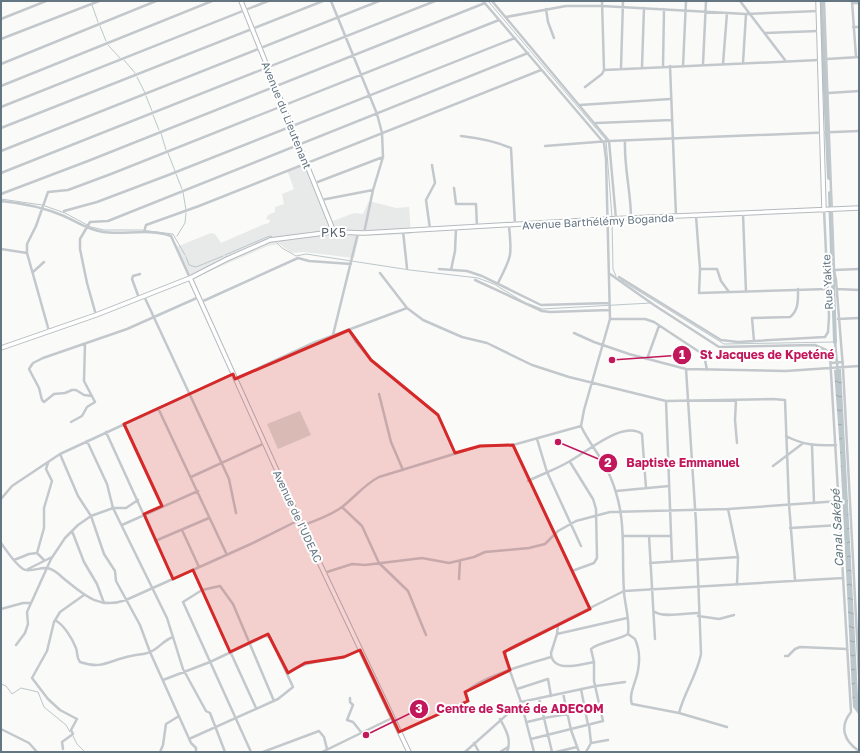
<svg xmlns="http://www.w3.org/2000/svg" width="860" height="753" viewBox="0 0 860 753" font-family="'Golos Text',sans-serif">
<defs>
<pattern id="water-ripples" width="26" height="14" patternUnits="userSpaceOnUse"><rect width="26" height="14" fill="#bbc7cb"/><path d="M2 4q2-2 4 0t4 0M15 11q2-2 4 0t4 0" fill="none" stroke="#9ca6aa"/></pattern>
</defs>
<rect width="100%" height="100%" fill="#fafaf8"/>
<path fill="#e8e9e9" d="M308,162L333,221L354,213L363,214L369,201L396,208L409,207L411,234L359,236L354,258L304,252L292,253L279,244L268,246L203,274H189L176,247L211,233L215,234L221,243L262,225L269,223L270,220L266,219L268,215L275,212V207L284,204L282,194L294,189L287,170Z"/>
<path fill="#dadfd7" d="M300,411L311,435L278,449L267,424Z"/>
<path fill="url(#water-ripples)" d="M841,369L859,715L853,707L852,691L840,451L834,370Z"/>
<g fill="none" stroke-linecap="round" stroke-linejoin="round">
<path stroke="#bbc7cb" stroke-width="1" d="M488,1L606,140L612,217
M92,5L98,22
M100,26L106,41
M108,45L120,58
M124,60L135,73
M137,77L145,93
M146,96L152,111
M153,115L159,130
M161,133L166,150
M168,153L175,171
M176,174L182,189
M183,192L186,210
M1,199L42,205
M45,206L65,213L91,227L104,230H141L173,234L185,255
M612,220L613,269L616,276
M177,236L185,223L186,213
M277,243L282,248L296,256L306,254L410,270L478,278L494,284L522,301
M225,255L267,237L271,236L273,238
M186,257L189,265L196,267L223,256
M621,280L724,344L835,342
M529,304L542,309L651,303
M1,684L6,686L12,694L21,688L38,692L44,707L66,725L70,732
M73,736L77,744L85,752"/>
<path stroke="#bbc7cb" stroke-width="2.5" d="M835,342L838,373"/>
<path stroke="#bbc7cb" stroke-width="4" d="M821,1L829,178
M830,193L835,342"/>
<defs>
<path id="major" d="M241,1L333,230
M818,1L824,210
M336,232L334,230L332,232L333,234L336,232L364,233L607,219L859,208
M190,278L302,526L409,752
M1,348L96,315L190,278L227,259L270,240L332,232"/>
</defs>
<use href="#major" stroke="#b5babe" stroke-width="5.5"/>
<path stroke="#c3c8cc" stroke-width="2.5" d="M331,1L377,114L382,133L383,157L373,190L364,233
M483,1L604,143L606,159L610,319L584,410L581,426C589,444 603,458 610,476C628,518 621,549 624,592C625,606 630,620 628,634C619,640 596,643 591,649L594,662V681L603,721L531,739
M492,1L609,141L616,219
M740,1L785,60
M824,1L834,270L836,280L843,368L859,675
M852,1L856,57
M852,3H859
M546,9L548,22L554,38
M506,17L566,6H602L746,14L818,11
M1,19L46,1
M853,27H859
M765,33L818,31
M1,39L99,1
M827,59L859,57
M743,63L746,14
M1,64L156,1
M703,64L706,1
M723,64L727,13
M670,66L676,216
M683,66L686,1
M642,67L644,8
M663,67L664,9
M621,68L623,1
M604,70L819,60
M1,86L212,1
M585,87L602,74L604,70L602,1
M829,93L859,91
M580,105L670,99
M1,107L268,1
M596,123L672,120
M1,128L323,1
M461,136C479,138 495,141 511,148L515,225
M625,141C624,168 631,192 631,218
M545,146L609,141L859,131
M1,151L379,1
M1,173L435,1
M315,183L383,157
M454,188L456,204H476L477,227
M1,194L88,161L485,3
M321,200L373,190
M1,201C22,203 45,208 64,216C77,222 88,230 103,232C125,235 149,228 171,236L190,278
M64,211L97,202L171,174L515,38
M743,214L746,292
M696,216L700,269L699,293L828,289
M430,229L426,200L435,183L432,165
M403,231L407,268
M144,232L146,225L199,206L541,70
M1,249L27,253
M439,269L467,271L482,276L541,305L609,303
M700,269H717L721,281L729,292
M451,270L455,251L456,228
M834,270L859,269
M33,272L44,262
M380,273L407,308L423,320L462,337L487,343L532,365L569,377L666,401L773,399L785,400L789,504L795,580
M610,274L654,305L719,347L815,345L826,350L830,356L851,712C839,727 844,741 859,751
M619,277L721,340L738,342L825,337L828,332L829,316L824,210
M475,280L542,311L550,312L609,310
M498,283C512,256 512,255 509,226
M837,289L859,290
M144,296L229,479L236,513
M139,298L132,279L133,276L140,274
M201,302L298,258L309,261L351,264
M96,315L87,283L80,249V239L90,222L108,221L528,53
M610,319H645L654,322L704,355L707,370
M838,319L859,318
M349,330L356,342L371,360L438,415L455,453
M49,331L27,253V244L36,226L48,192L68,190L111,174L499,20
M574,333L594,342L629,354L686,369L786,371L859,366
M333,335L358,233
M754,341L752,318L790,317C799,310 798,299 798,289
M647,359L659,326
M831,363L843,362
M235,379L313,343L407,308
M379,394L391,442L403,470
M92,396L84,395L76,390H72L65,393L54,394L44,402L42,400L39,388L29,369L33,363L43,358L127,329L199,297
M736,400L735,420L737,443
M666,401L672,560
M158,408L227,555
M71,422L82,416L87,407L95,402L84,381L85,344
M124,424L162,506
M106,432L173,579
M786,436C803,445 817,446 836,445
M537,439L547,472L581,546
M87,441L107,484L113,508L167,618L183,669L206,711L210,713L225,752
M513,445L590,609
M812,446L814,503
M60,454L78,496L91,516L104,554L115,571L116,581L140,625L150,652L191,743L196,748V752
M570,462L593,499L596,509L597,558L594,563L572,571
M645,465L692,462
M773,466L802,444
M191,477L265,443
M528,481C542,474 557,469 570,461C587,452 623,420 642,434L646,488
M616,491L669,486
M1,499L12,486L60,454L233,374
M342,507L362,526L379,563L408,591L426,635
M728,509L738,557L737,585
M122,525L198,491
M302,526C316,520 330,516 342,507C355,497 365,484 379,477L480,446L513,445L581,426
M790,528L840,525
M182,530L199,567
M72,531L84,562L97,584L104,603
M624,536H671
M649,536L655,639
M155,541L209,518
M1,543C7,551 14,563 23,569C29,573 40,567 47,568C53,569 59,574 63,578C83,594 98,610 126,600L253,543L299,520
M37,553L44,528V508L52,481L46,469L48,463
M14,560L29,554L37,553L44,560
M650,563L738,557
M28,569L52,557
M193,570L256,708
M324,573L352,564L365,565L422,558L449,563L474,557L485,552L529,548L545,544L558,531L576,521L610,512L728,509L839,501
M459,579L460,561
M1,609L23,603H31
M655,612C663,618 687,613 698,613
M698,616L719,619L734,615
M55,620C64,625 72,638 76,648C78,653 76,657 80,662C103,670 109,660 131,656C138,654 146,655 152,651C160,647 164,640 173,637
M558,625L557,634L551,653C552,674 582,664 594,662
M557,634L627,618
M628,634L635,639C639,648 640,660 638,670C637,680 628,694 632,704L679,713L727,727
M16,645L25,633L28,624L27,612L51,559L65,538L78,525L91,516L113,508H126L138,500
M785,656H788L795,649L800,647L847,649
M288,673C303,661 323,662 342,657C348,656 354,652 360,650
M163,680L210,662L265,636L270,637L293,687L278,699L189,739
M517,689L548,679L551,696
M581,689L588,725
M563,693L571,730L579,752
M350,698V702L353,705L347,720L353,722L361,732
M679,713C684,693 697,675 701,654L696,523L686,369
M500,719C506,730 512,740 507,752
M527,722L544,718L539,698
M1,729L29,743L37,752
M400,732L468,701L466,692C482,676 528,664 551,657
M474,743L479,752
M591,743L608,740
M63,749L62,742L73,734L71,730L77,719L60,710L48,699L32,678L47,651L54,622L60,612L84,595
M160,752L163,745L166,724L179,716
M251,752L183,602L202,590L220,586L233,604L274,701
M263,752L319,731L324,737L327,749
M322,752L392,718
M465,752L521,702L596,686L625,682
M500,752L508,747
M534,752L521,702L505,657L506,651L516,645L624,591L843,578
M552,752L544,718L568,714
M556,752L577,747
M586,752L591,743L589,725"/>
<use href="#major" stroke="#fff" stroke-width="3.5"/>
</g>
<path fill="#d62828" fill-opacity="0.2" stroke="#d62828" stroke-width="3" stroke-linejoin="round" d="M349,330L371,360L438,415L455,453L480,446L513,445L590,609L504,652L510,670L465,692L468,701L399,732L360,650L344,657L305,663L288,673L268,634L230,652L193,570L173,579L144,514L162,506L124,424L233,374L235,379Z"/>
<g text-anchor="middle" dominant-baseline="central" stroke-width="4" stroke-linejoin="round" paint-order="stroke">
<g font-size="11" fill="#657683" stroke="#fff">
<text transform="translate(287 115) rotate(68)">Avenue du Lieutenant</text>
<text transform="translate(598 221) rotate(-3)">Avenue Barthélémy Boganda</text>
<text transform="translate(827 282) rotate(-93)">Rue Yakite</text>
<text transform="translate(298 516) rotate(65)">Avenue de I'UDEAC</text>
</g>
<g font-size="12" letter-spacing="1" fill="#57646e" stroke="#fff">
<text x="334" y="232">PK5</text>
</g>
<g font-size="12" font-style="italic" fill="#60757c" stroke="#fff">
<text transform="translate(837 528) rotate(-93)">Canal Saképé</text>
</g>
</g>
<path fill="none" stroke="#c2185b" stroke-width="1.5" d="M612 360L682 355M558 442L608 463M366 735L419 709"/>
<g fill="#c2185b" stroke="#fff" stroke-width="1.5">
<circle cx="612" cy="360" r="4"/>
<circle cx="558" cy="442" r="4"/>
<circle cx="366" cy="735" r="4"/>
<circle cx="682" cy="355" r="10"/>
<circle cx="608" cy="463" r="10"/>
<circle cx="419" cy="709" r="10"/>
</g>
<g font-size="12" text-anchor="middle" font-weight="bold" fill="#fff">
<text x="682" y="359">1</text>
<text x="608" y="467">2</text>
<text x="419" y="713">3</text>
</g>
<g font-size="12" text-anchor="middle" font-weight="bold" fill="#c2185b" stroke="#fff" stroke-width="4" stroke-linejoin="round" paint-order="stroke">
<text x="767" y="359">St Jacques de Kpeténé</text>
<text x="683" y="467">Baptiste Emmanuel</text>
<text x="520" y="713">Centre de Santé de ADECOM</text>
</g>
<rect width="860" height="753" fill="none" stroke="#657683" stroke-width="4"/>
</svg>
